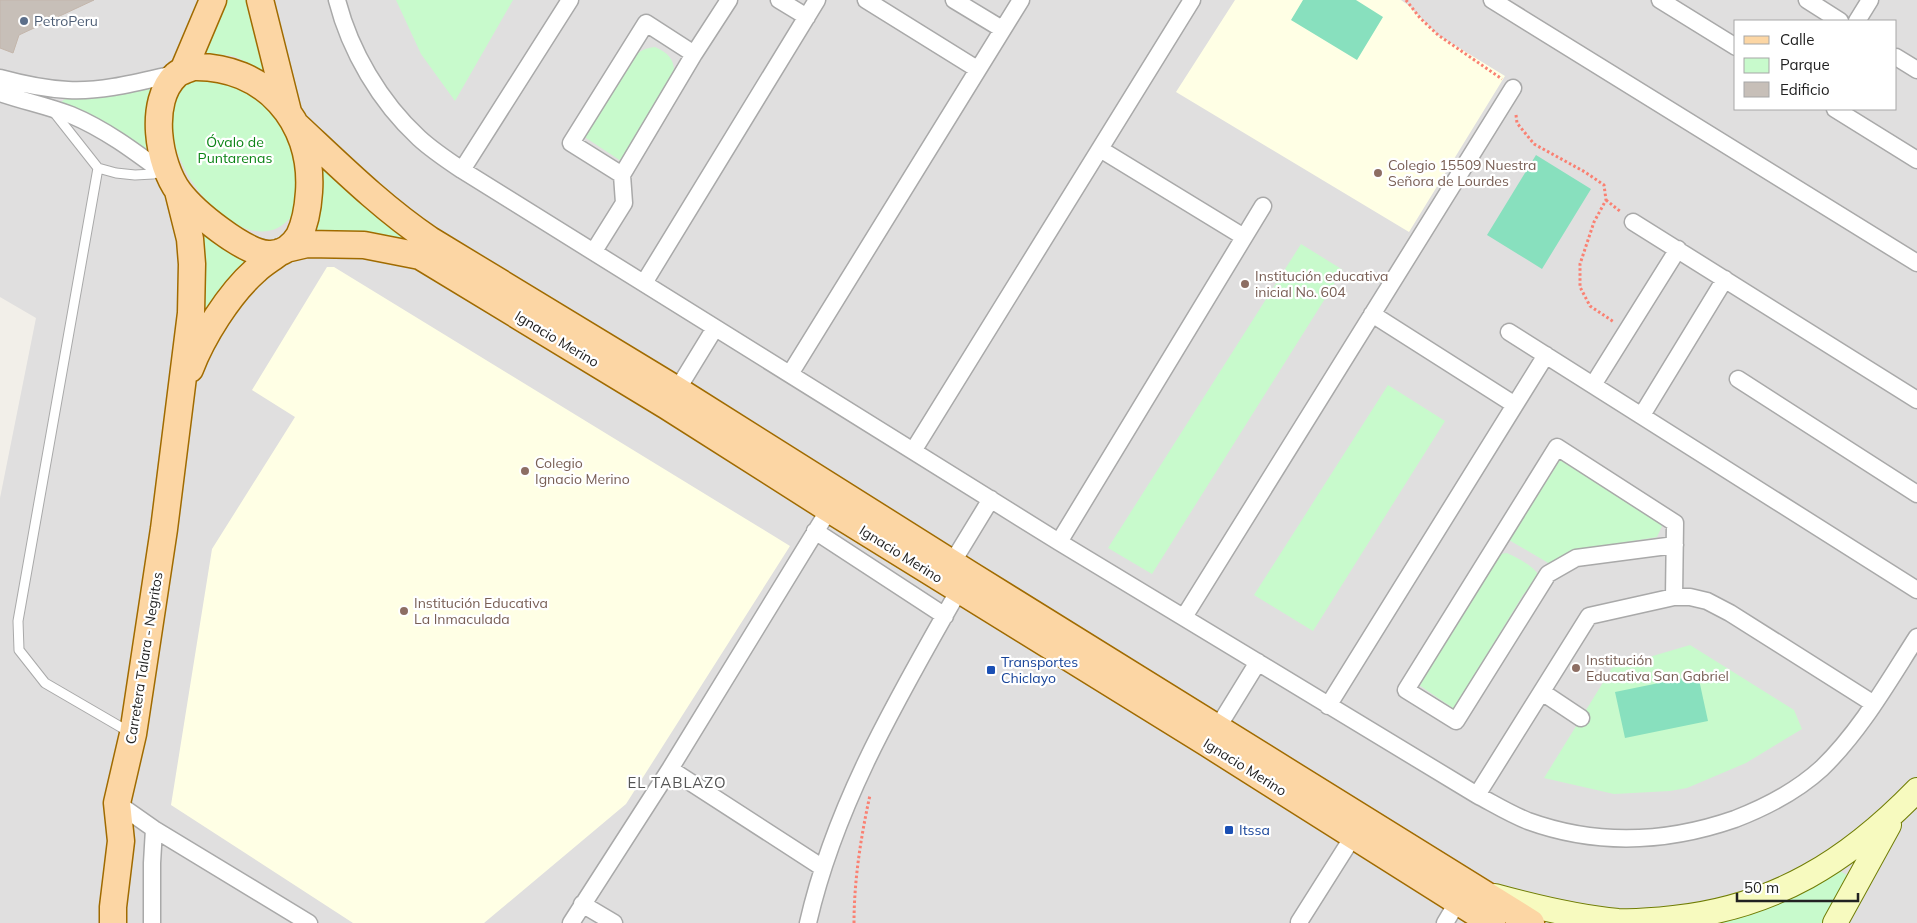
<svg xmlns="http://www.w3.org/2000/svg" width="1917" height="923" viewBox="0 0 1917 923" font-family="Mulish,sans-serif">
<rect width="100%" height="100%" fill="#f2efe9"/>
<path fill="#e0dfdf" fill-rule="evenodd" d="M0,0H1917V923H0V498L36,318L0,297ZM1736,21H1896V109H1736Z"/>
<path fill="#ffffe5" d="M1235,0H1401L1408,5L1438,35L1505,76L1409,232L1176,92Z
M327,267H334L790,546L626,804L484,923H353L171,805L212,549L295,417L252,390Z"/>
<path fill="#c8facc" d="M221,0H251L267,72C257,72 244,59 233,56C223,54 213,57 204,51Z
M396,0H513L455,101L421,54Z
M655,47C669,53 675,60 674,75L621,161L583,136L633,58C639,51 645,48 655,47Z
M193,79L240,81C251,91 268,103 277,114C282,122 296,154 298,163C300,170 298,179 298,186C297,192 298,199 297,205C296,212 290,219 285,223C234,267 127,128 193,79Z
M158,83L161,161L60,103L65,99Z
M326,167L423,242L310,236L321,171Z
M195,227L253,258L208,318L195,316Z
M1301,244L1343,270L1152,574L1108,548Z
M1388,385L1445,421L1313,631L1254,595Z
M1560,460L1657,519L1662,526L1657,537L1568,552L1550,564L1509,540Z
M1507,553C1519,559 1533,565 1540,577L1523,595L1454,709L1419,685L1500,554Z
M1690,645L1794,710L1802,729L1746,763L1687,788L1670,791L1614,794L1544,778L1612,668Z
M1840,871L1847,875L1850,883L1826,923H1707L1834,872Z"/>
<path fill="#88e0be" d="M1303,0H1356L1383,17L1357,60L1291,20Z
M1536,155L1591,189L1542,269L1487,235Z
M1698,675L1708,721L1625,738L1615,692Z"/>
<path fill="#c7bfb8" stroke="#c4b6ab" d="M0,0H94L19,35L13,53L0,48Z"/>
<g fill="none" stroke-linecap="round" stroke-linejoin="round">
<defs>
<path id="service" d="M53,111L98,168L116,173L135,175L153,174L160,170
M98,168L18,621L19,650L45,683L131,733"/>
<path id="minor" d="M337,0C350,51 380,102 419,138C432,150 447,160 462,170L1059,542L1477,795C1494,804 1510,814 1528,821C1597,846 1666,843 1735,819C1766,807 1797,791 1822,768C1861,730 1888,682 1917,637
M779,0L807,17
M866,0L977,69
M954,0L1002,29
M1492,0L1917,263
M1660,0L1736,47
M1807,0L1840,21
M1857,21L1870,0
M1896,57L1917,70
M0,78C22,84 45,89 68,90C104,92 142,81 178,73
M0,93C23,101 48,106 71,115C107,130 138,154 169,177
M1835,109L1917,160
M1100,149L1244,237
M462,170L570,0
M622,175L571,143L646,23L694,54
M1633,222L1917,400
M594,251L624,203L622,175L694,54L729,0
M644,283L817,0
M1372,314L1515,405
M1509,332L1917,590
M790,374L1021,0
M1738,379L1917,494
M1593,385L1678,249
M677,390L715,328
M1642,415L1725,279
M913,451L1192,0
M815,531L945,616
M1059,542L1263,206
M952,563L991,499
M1674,597L1675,523L1557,447L1406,690L1456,721L1548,574L1576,558L1675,545
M1184,617L1513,88
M1542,692L1581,718
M1328,706L1546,355
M1218,727L1258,662
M670,769L823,868
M1477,795L1589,616L1674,597H1690L1707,601L1730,613L1874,704
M117,803L154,829L309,923
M582,904L614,923
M1299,922L1354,835
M152,923V863L154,829
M571,923L670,769L833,503
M808,923C836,800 902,691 963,583
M1445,923L1458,901"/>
<path id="secondary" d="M1495,896C1535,907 1576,917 1618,921C1636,922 1656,920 1674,918C1775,907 1848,861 1917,790
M1835,923L1889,825"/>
<path id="primary" d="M260,0L288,112
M193,67C264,65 314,121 309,192C308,207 306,222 299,236C292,247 281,255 268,254C243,252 194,212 179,192C158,164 148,101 176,75C180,71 188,69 193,67Z
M183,71L213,0
M296,125C339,165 381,207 430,240L677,390L969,574L1531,923
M290,248L307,244L364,245L420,256L667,406L829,509L1207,743L1492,923
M190,369C202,337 229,294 255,271C262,264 271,259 280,252
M113,923V907L121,841L117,803L133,734L164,529L191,313L192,264L190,239L178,191"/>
</defs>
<use href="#service" stroke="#a9a9a9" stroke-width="11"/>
<use href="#minor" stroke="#a9a9a9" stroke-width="19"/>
<use href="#secondary" stroke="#707d05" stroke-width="26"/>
<use href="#primary" stroke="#a06b00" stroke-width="29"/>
<path stroke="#fa8072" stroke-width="3" stroke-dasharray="2.5 2.5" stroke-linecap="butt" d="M1406,0L1420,18L1438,35L1502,79
M1516,115L1517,123L1534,144L1585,172L1604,185L1606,200L1594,222L1580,264V287L1590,306L1614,322
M1606,200L1621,212
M854,923C854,880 861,836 870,795"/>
<use href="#service" stroke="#fff" stroke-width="9"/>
<use href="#minor" stroke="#fff" stroke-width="16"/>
<use href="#secondary" stroke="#f7fabf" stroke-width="24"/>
<use href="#primary" stroke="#fcd6a4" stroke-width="26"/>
</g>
<circle fill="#5c6f8a" stroke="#fff" stroke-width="2" cx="24" cy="21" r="5"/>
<g fill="#8d6e63" stroke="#fff" stroke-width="2">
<circle cx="1378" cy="173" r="5"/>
<circle cx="1245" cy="284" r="5"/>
<circle cx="525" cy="471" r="5"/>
<circle cx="404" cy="611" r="5"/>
<circle cx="1576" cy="668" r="5"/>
</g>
<g fill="#1a4fb4" stroke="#fff" stroke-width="2">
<rect x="986" y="665" width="10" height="10" rx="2.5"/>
<rect x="1224" y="825" width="10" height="10" rx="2.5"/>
</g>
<g text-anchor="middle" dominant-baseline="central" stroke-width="4.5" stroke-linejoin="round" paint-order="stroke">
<g font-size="14" fill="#4e5e75" stroke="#fff" text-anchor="start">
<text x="34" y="21">PetroPeru</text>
</g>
<g font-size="14" fill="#0c8416" stroke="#fff">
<text x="235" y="142">Óvalo de<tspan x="235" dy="16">Puntarenas</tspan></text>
</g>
<g font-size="14" fill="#785e54" stroke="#fff" text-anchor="start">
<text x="1388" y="165">Colegio 15509 Nuestra<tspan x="1388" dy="16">Señora de Lourdes</tspan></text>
<text x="1255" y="276">Institución educativa<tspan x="1255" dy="16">inicial No. 604</tspan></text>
<text x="535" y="463">Colegio<tspan x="535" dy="16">Ignacio Merino</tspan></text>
<text x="414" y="603">Institución Educativa<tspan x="414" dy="16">La Inmaculada</tspan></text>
<text x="1586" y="660">Institución<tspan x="1586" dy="16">Educativa San Gabriel</tspan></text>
</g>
<g font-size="14" fill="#222" stroke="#fff">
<text transform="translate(557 339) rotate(31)">Ignacio Merino</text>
<text transform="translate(901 554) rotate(32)">Ignacio Merino</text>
<text transform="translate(144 658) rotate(-81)">Carretera Talara - Negritos</text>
<text transform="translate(1245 767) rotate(32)">Ignacio Merino</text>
</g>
<g font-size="14" fill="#164399" stroke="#fff" text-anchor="start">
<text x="1001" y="662">Transportes<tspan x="1001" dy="16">Chiclayo</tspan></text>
<text x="1239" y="830">Itssa</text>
</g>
<g font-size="15" letter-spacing="1" fill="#555" stroke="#fff">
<text x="677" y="782">EL TABLAZO</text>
</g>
</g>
<rect x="1734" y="20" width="162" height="90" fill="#ffffff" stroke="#a7a7a7"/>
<rect x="1744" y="36" width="25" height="8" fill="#fcd6a4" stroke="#a7a7a7"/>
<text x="1780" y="45" font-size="15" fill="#222222">Calle</text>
<rect x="1744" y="58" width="25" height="15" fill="#c8facc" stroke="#a7a7a7"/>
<text x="1780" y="70" font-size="15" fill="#222222">Parque</text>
<rect x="1744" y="82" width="25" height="15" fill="#c7bfb8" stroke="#a7a7a7"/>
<text x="1780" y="95" font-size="15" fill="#222222">Edificio</text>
<path d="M1737 893v8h121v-8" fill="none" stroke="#222222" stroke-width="2.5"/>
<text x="1744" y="893" font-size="15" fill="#222222" stroke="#ffffff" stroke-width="4" paint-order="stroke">50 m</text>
</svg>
